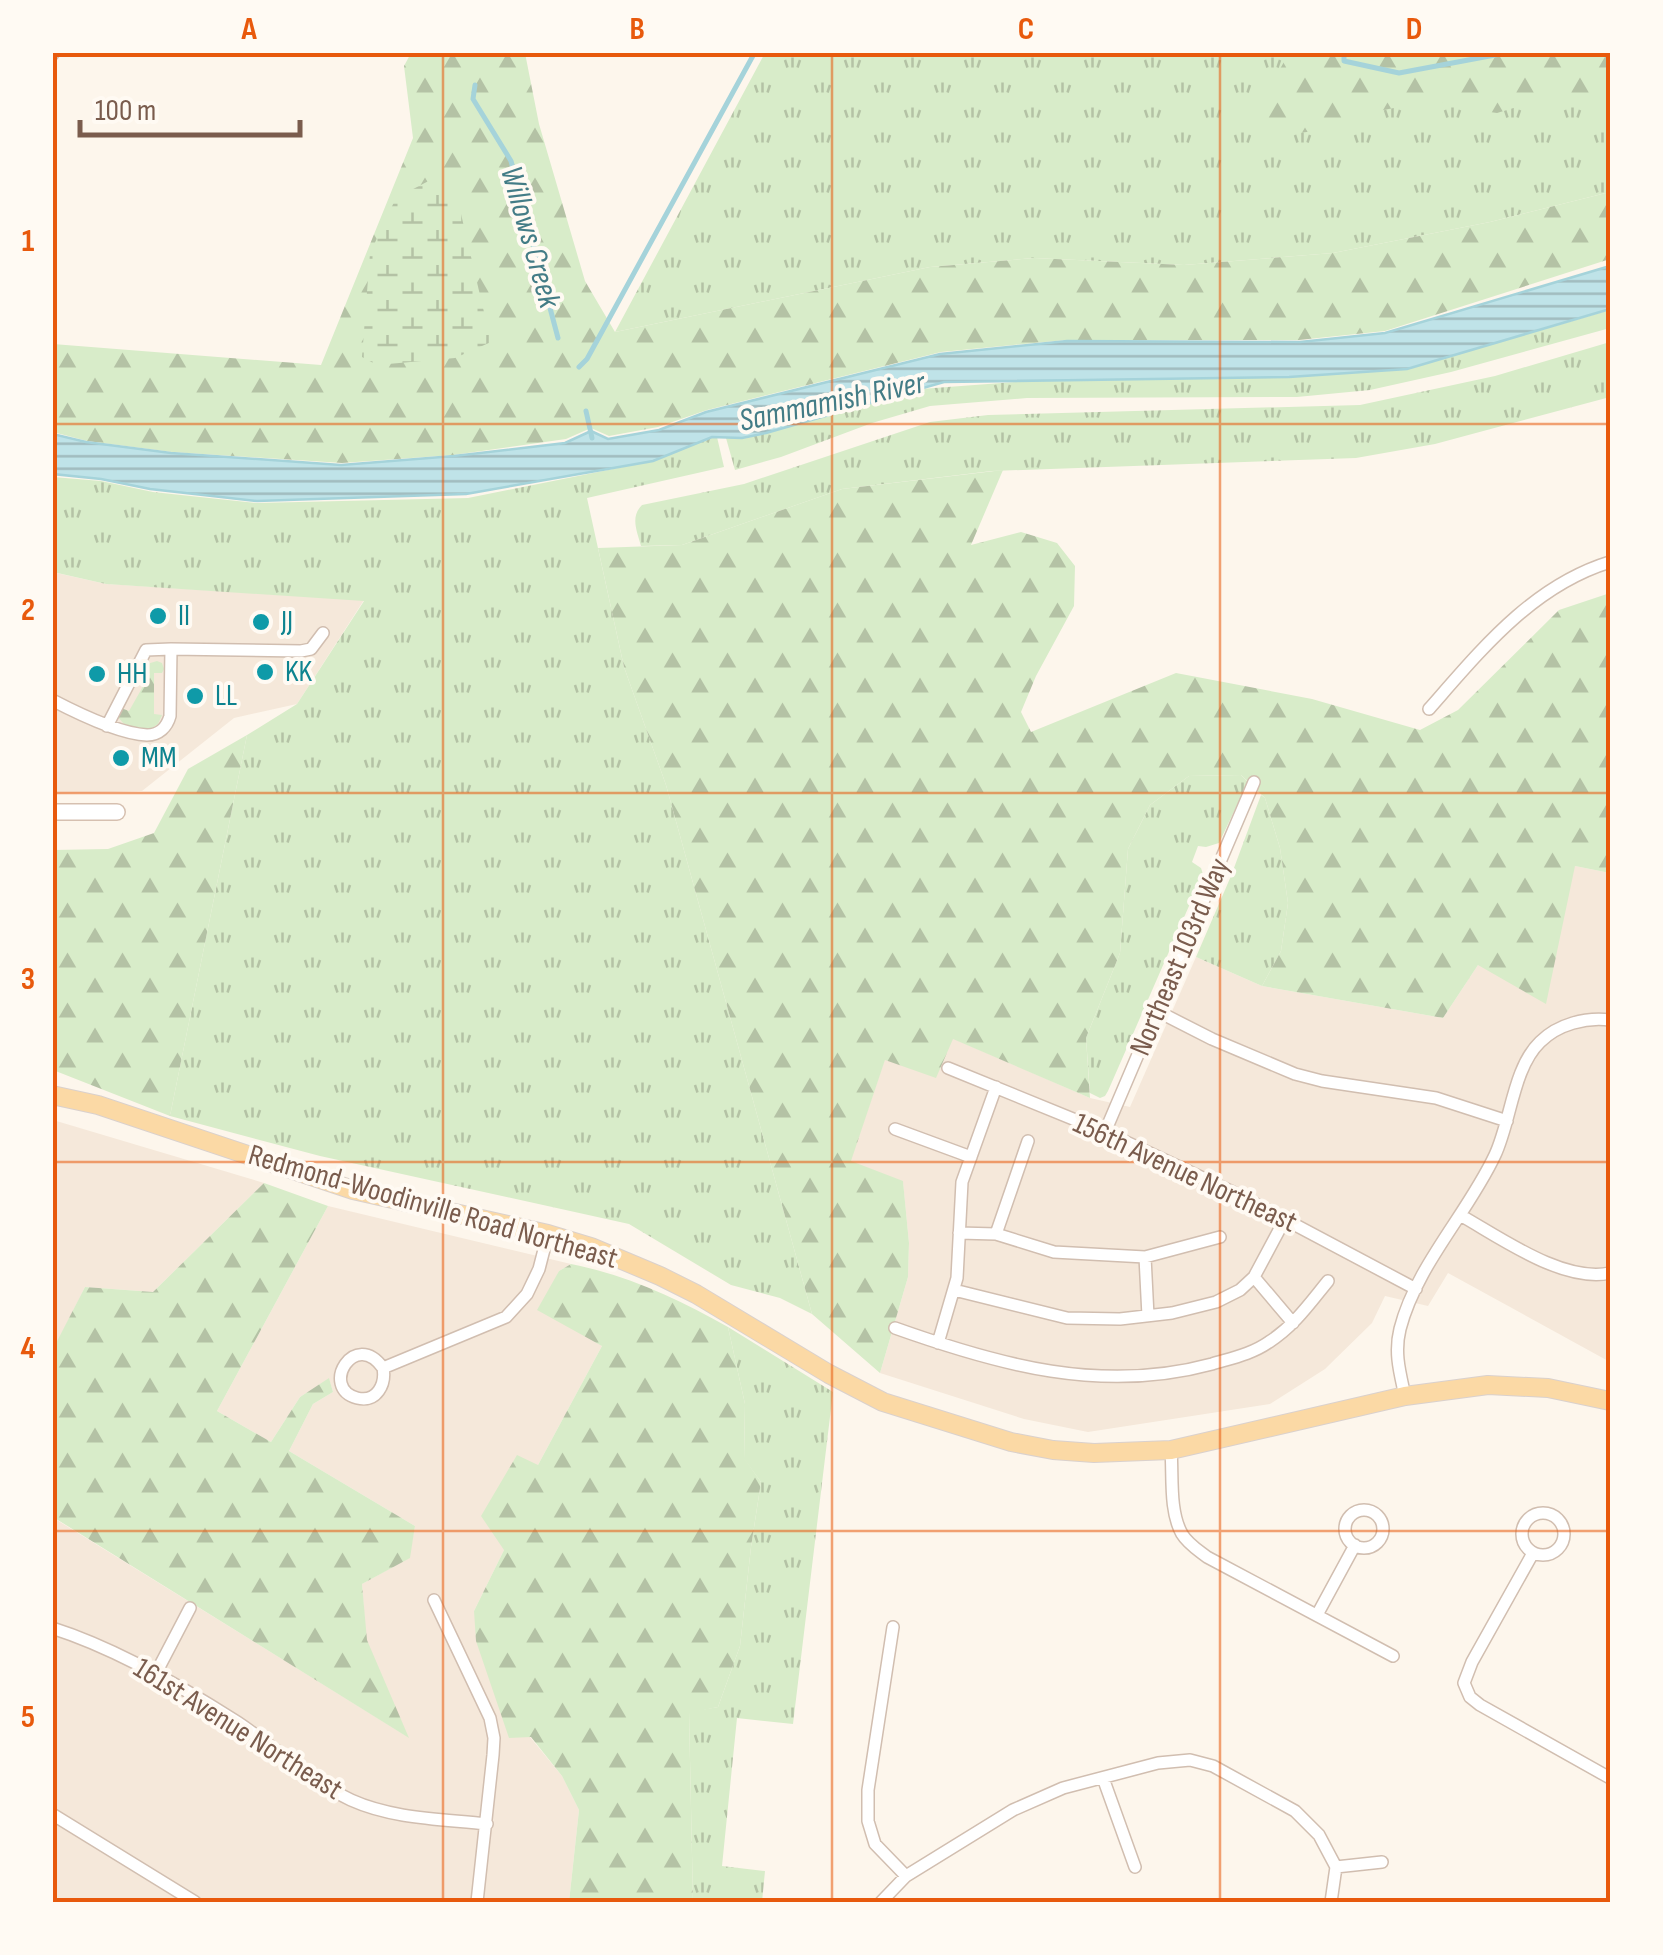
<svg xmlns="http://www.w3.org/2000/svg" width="1663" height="1955" viewBox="0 0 1663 1955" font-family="'Sofia Sans Condensed',sans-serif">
<defs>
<pattern id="grass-tufts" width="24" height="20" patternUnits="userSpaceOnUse" patternTransform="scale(2.5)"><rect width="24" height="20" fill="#d8ecc9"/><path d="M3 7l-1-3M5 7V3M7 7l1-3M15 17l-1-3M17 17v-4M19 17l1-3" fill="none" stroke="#b4c2a5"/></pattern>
<pattern id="forest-firs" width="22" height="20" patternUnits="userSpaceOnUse" patternTransform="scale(2.5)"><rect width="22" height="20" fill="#d8ecc9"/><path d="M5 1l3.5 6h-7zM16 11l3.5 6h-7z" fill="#b4c2a5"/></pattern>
<pattern id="wetland-marsh" width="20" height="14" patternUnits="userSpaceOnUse" patternTransform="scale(2.5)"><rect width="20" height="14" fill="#d8ecc9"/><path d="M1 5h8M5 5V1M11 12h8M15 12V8" fill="none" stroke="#b4c2a5"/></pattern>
<pattern id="water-rules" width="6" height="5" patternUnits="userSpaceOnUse" patternTransform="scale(2.5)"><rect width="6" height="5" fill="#bfe3e8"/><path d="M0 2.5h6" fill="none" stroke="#a0bbbe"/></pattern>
</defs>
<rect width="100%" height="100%" fill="#fdf6ec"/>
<path fill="#f5e8da" d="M52,572L106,584L364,600L297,704L234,718L142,791L53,794Z
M1575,866L1610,873V1362L1448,1273L1428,1306L1385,1296L1372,1323L1325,1369L1270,1404L1088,1432L1024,1419L880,1373L908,1277L909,1243L903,1182L850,1162L885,1059L952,1038L1090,1098L1130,1107L1196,957L1262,986L1443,1018L1478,965Z
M53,1120L264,1183L153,1292L85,1287L53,1351Z
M328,1206L571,1264L559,1271L550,1291L602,1346L538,1465L504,1550L474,1611L530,1737L562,1776L579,1810L569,1902H53L52,1517L408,1737L366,1640L362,1584L409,1558L415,1526L289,1451L313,1404L333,1392L329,1379L300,1397L271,1442L217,1411Z"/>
<path fill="url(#grass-tufts)" d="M765,53H1610V192L1490,222L1333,253L1184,265L1034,258L930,267L615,332Z
M1610,310V328L1451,372L1370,390L1297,397L1027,398L930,406L872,423L781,457L735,470L726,438L748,436L921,389L1028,381L1270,377L1407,369Z
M1610,342V397L1435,444L1356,458L992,471L842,489L682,545L641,546C637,531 630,517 642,505L744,484L930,422L988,415L1360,405L1495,376Z
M712,437H717L724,467L587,498L624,667L666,785L812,1314L780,1298L731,1285L629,1224L320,1156L170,1116L247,735L297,704L364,601L106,584L53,572V477L101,481L153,492L257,503L468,498L648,462Z
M1241,775L1248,782L1219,843L1206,847L1198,846L1192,862L1201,868L1203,874L1108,1091L1105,1096L1100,1098L1090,1093L1086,1038L1120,953L1128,849L1150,805L1189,776Z
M1261,795L1265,798L1280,848L1288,903L1281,951L1262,986L1196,957L1231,876Z
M728,1327L833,1392L793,1724L737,1718L722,1866L765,1871L762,1902H693L689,1712L718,1707L740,1646L751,1547L761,1482L744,1459L745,1404Z"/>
<path fill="url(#forest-firs)" d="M411,53H525L539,124L585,281L615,332L930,267L1034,258L1184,265L1333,253L1490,222L1610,192V259L1385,331L1299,340H1066L941,352L707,410L658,427L609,436L591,428L566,439L453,455L342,463L172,452L87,441L53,432V344L321,365L413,138L404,66Z
M1289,53H1610V98L1554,96L1497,113L1462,108L1435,100L1358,115L1335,129L1288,134L1271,142L1256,135L1260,123L1262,101Z
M1003,470L971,545L1021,532L1057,543L1075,566L1074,606L1036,676L1021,712L1031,732L1176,673L1312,699L1420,730L1458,710L1559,610L1610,593V873L1575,866L1546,1004L1478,965L1443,1018L1262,986L1281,951L1288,903L1280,848L1265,798L1241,775L1189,776L1150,805L1128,849L1120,953L1086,1038L1090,1098L953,1039L936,1078L885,1060L851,1161L903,1181L909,1243L908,1277L880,1373L812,1314L666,785L624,667L598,548L682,545L842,489Z
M157,661L162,663L164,669L162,673H154V714L162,715L158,724L149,730L129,726L123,723L117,716L121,708L129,711L150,674L146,671L147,664Z
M247,735L170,1116L53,1070V850L108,849L154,833L188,769Z
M264,1183L328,1206L217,1411L271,1442L300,1397L329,1378L333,1392L313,1404L289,1451L415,1526L410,1558L362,1584L367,1640L409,1738L53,1517L52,1351L85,1287L153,1292Z
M571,1264C627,1275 678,1299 728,1327L745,1404L744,1458L761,1482L751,1547L740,1646L718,1707L689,1713L693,1902H569L579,1810L562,1776L531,1737L509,1738L476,1641L474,1611L504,1550L481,1516L517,1455L538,1465L602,1346L537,1310L559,1271Z"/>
<path fill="url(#wetland-marsh)" d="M440,175L457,197L491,342L455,358L377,365L362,357L370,253L396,198Z"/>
<path fill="url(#water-rules)" stroke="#a5d3da" stroke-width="2.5" d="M1610,266V309L1407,369L1289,377L944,382L766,433L742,438L712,437L653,461L466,494L257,501L150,489L101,479L53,474V434L86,442L171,453L341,465L454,456L565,443L591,431L608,439L659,430L706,412L940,354L1067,341L1300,342L1385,333Z"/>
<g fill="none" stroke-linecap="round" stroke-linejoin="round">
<path stroke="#a5d3da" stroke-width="5" d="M1344,52V61L1399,73L1511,52
M475,85L473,99L511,161L558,338
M579,367L587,359L755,52
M586,411L592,438"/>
<defs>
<path id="street" d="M52,55L54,52
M171,649L301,651L311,649L323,633
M52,700C77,713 119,734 147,735C159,735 167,727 170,716L171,649L146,650L107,726
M1429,709C1481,650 1532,586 1610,562
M1157,1011L1212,1039L1295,1074L1322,1081L1436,1098L1507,1121
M948,1068L1105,1132L1237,1194L1416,1289
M895,1129L971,1157
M1105,1132L1254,782
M1460,1215C1501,1238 1563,1283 1610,1273
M959,1233L996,1234L1028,1141
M996,1234L1054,1252L1145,1257L1220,1237
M1145,1257L1148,1316
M1254,1277L1293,1323
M954,1290L1067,1318L1120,1319L1172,1313L1216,1302L1240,1290L1254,1277L1285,1219
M895,1328C999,1365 1102,1394 1212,1364C1232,1358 1252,1354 1269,1342C1294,1326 1310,1303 1328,1281
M938,1343L957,1278L962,1182L996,1087
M383,1368C386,1384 377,1403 357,1398C319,1388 355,1328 383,1368L506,1317L527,1294L539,1269L548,1234
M1405,1396C1400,1373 1394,1353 1400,1329C1416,1266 1468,1213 1495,1155C1511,1121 1513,1068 1540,1042C1558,1024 1586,1017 1610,1020
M1171,1450C1173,1476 1169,1511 1182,1534C1188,1544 1198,1550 1207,1557L1393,1656
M1345 1529a19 19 0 1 1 38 0a19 19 0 1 1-38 0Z
M1522 1534a21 21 0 1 1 42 0a21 21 0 1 1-42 0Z
M1533,1553L1472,1662L1464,1683L1470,1697L1480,1705L1610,1778
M434,1600L490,1718L494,1738L493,1755L477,1902
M1317,1615L1355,1545
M893,1627L868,1790V1821L875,1844L906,1876
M52,1628C112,1647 184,1688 237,1722C275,1747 309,1780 351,1800C393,1819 442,1819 487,1824
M155,1675L190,1608
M1103,1778L1135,1867
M52,1814L195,1902
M1336,1867L1382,1862
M881,1902L906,1876L1013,1810L1063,1788L1158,1763L1190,1760L1213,1766L1295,1811L1319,1835L1336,1867
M1331,1902L1336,1867"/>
<path id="secondary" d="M52,812H117"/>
<path id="primary" d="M52,1095L98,1105L353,1190L548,1234L591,1247L660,1276L696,1294L829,1374L883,1402L1011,1442L1053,1450L1094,1453L1171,1450L1405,1396L1488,1385L1548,1388L1610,1401"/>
</defs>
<use href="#street" stroke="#d1beb0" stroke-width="14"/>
<use href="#secondary" stroke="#d6c0b0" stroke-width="18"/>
<use href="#primary" stroke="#dad1cd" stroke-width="20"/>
<use href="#street" stroke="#fff" stroke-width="11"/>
<use href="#secondary" stroke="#fff" stroke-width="15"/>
<use href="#primary" stroke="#fbd9a5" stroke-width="18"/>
</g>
<path fill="none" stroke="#e8590c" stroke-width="2.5" stroke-opacity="0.55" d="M443,52V1902M832,52V1902M1220,52V1902M52,424H1610M52,793H1610M52,1162H1610M52,1531H1610"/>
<g fill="#0f9aa8" stroke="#fffaf3" stroke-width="4">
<circle cx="158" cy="616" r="10"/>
<circle cx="261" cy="622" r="10"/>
<circle cx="265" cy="672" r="10"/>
<circle cx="97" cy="674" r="10"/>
<circle cx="195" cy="696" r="10"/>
<circle cx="121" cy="758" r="10"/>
</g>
<g text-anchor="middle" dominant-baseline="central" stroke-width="8" stroke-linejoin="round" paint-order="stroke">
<g font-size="30" fill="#0d838f" stroke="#fffaf3" text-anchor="start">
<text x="178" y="616">II</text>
<text x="281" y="622">JJ</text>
<text x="285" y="672">KK</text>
<text x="117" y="674">HH</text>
<text x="215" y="696">LL</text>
<text x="141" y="758">MM</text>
</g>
<g font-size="30" fill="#7a5c4d" stroke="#fffaf3">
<text transform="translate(1180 957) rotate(-67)">Northeast 103rd Way</text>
<text transform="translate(1185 1173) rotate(25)">156th Avenue Northeast</text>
<text transform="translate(433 1207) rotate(16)">Redmond-Woodinville Road Northeast</text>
<text transform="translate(238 1729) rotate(32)">161st Avenue Northeast</text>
</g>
<g font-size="32" font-style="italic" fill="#437c86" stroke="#fffaf3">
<text transform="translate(530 237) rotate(74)">Willows Creek</text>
<text transform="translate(832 402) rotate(-12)">Sammamish River</text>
</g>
</g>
<rect width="1663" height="1955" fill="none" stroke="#fffaf3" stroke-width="110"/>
<path d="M80 120v15h220v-15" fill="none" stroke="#7a5c4d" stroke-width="5"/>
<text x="95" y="120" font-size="30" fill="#7a5c4d" stroke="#fffaf3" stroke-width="8" paint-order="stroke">100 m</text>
<rect x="55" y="55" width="1553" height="1845" fill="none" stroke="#e8590c" stroke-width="4"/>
<g font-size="32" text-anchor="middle" font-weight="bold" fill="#e8590c">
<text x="249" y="39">A</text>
<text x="637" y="39">B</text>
<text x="1026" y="39">C</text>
<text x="1414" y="39">D</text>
<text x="28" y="251">1</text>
<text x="28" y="620">2</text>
<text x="28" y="989">3</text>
<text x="28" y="1358">4</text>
<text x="28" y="1727">5</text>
</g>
</svg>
